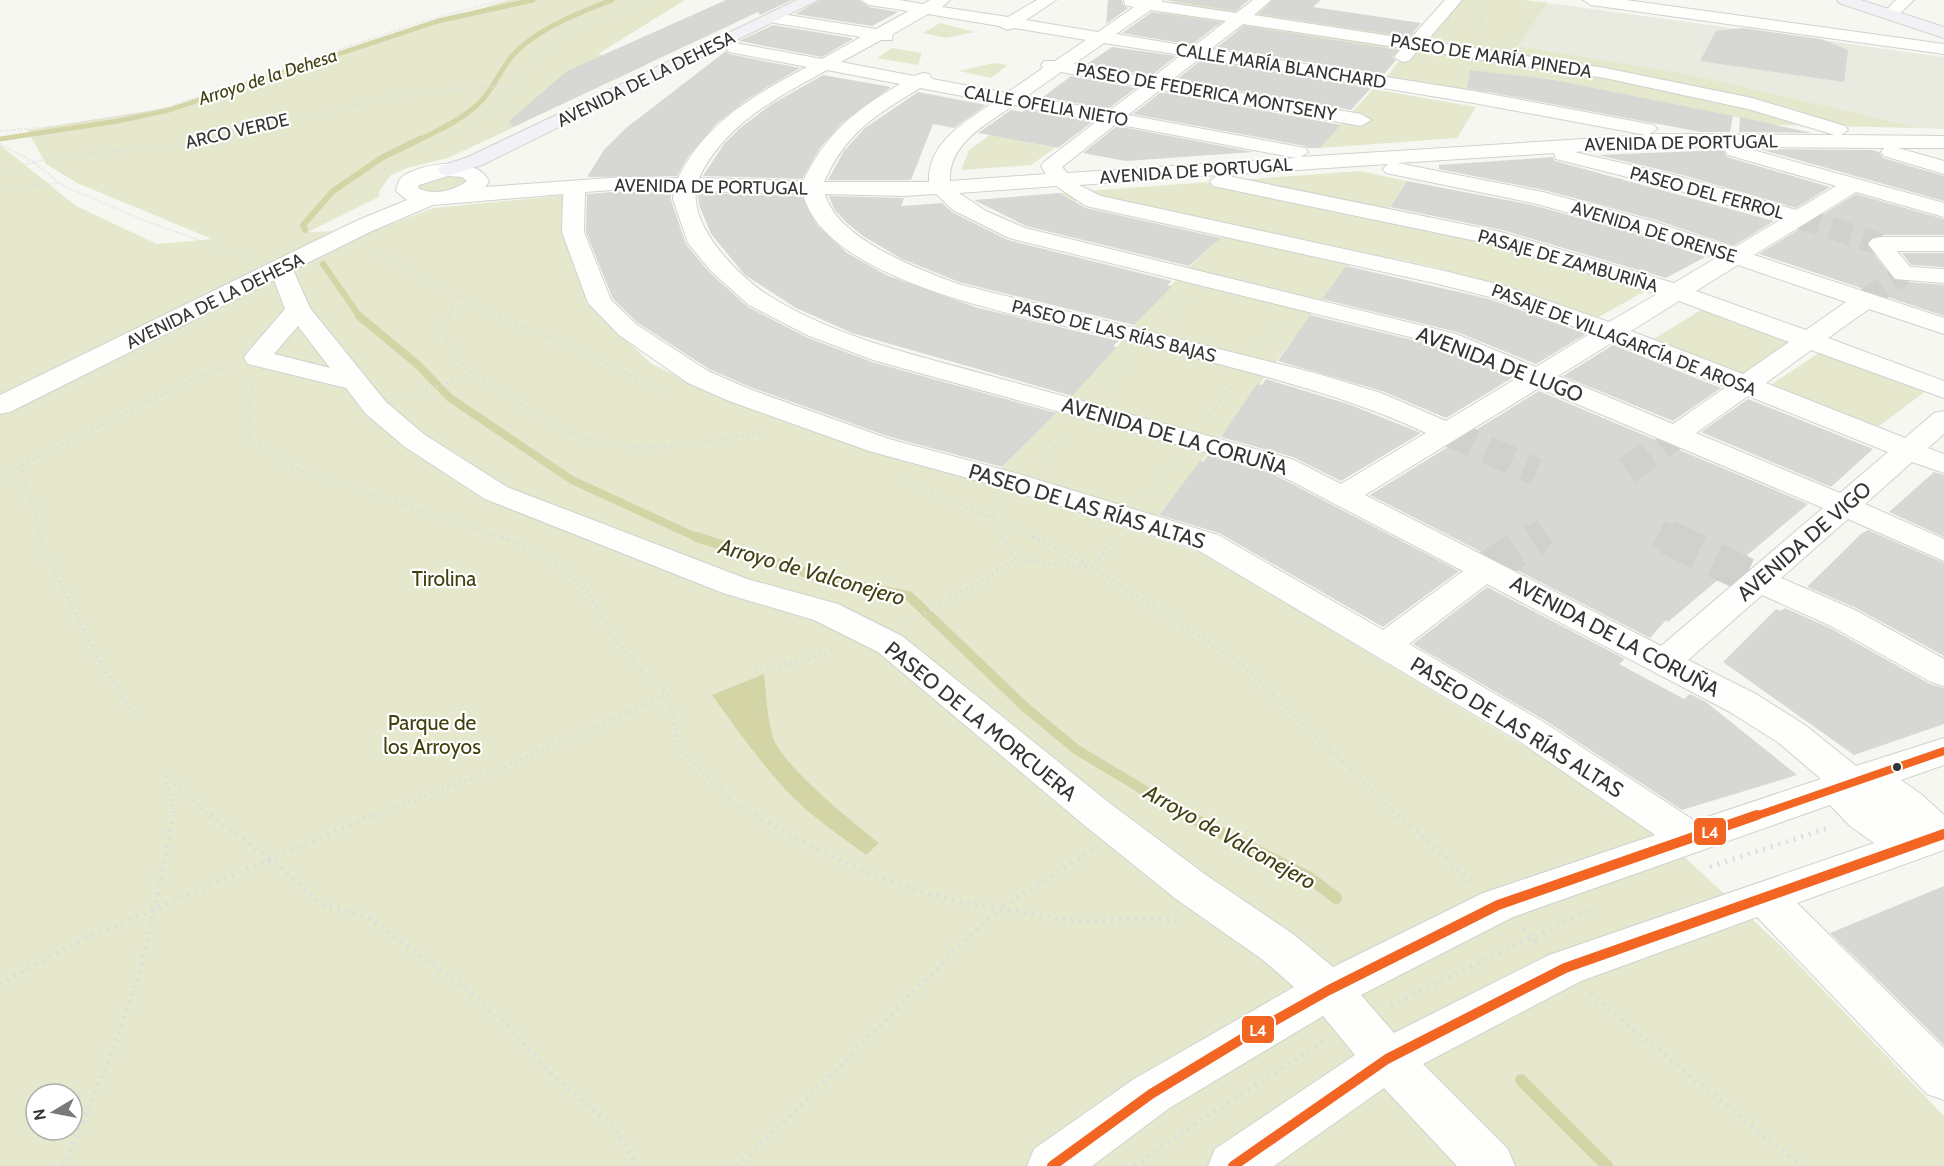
<svg xmlns="http://www.w3.org/2000/svg" width="1944" height="1166" viewBox="0 0 1944 1166" font-family="Cabin,sans-serif">
<rect width="100%" height="100%" fill="#f7f7f2"/>
<path fill="#e9eae0" d="M1548,3L1944,57V129L1921,128L1688,74L1517,46Z"/>
<path fill="#e6e8cd" fill-rule="evenodd" d="M508,0H685L598,54L646,65L448,158L407,168L391,175L380,190L379,197L308,232L376,230L433,208L567,195L574,258L597,314L652,364L741,406L1200,552L1639,815L1781,946L1944,1116V1166H0V145L76,206L157,244L212,239L77,183L46,164L27,130L173,107ZM36,1094H72V1130H36Z
M1175,0L1243,8L1252,0H1278L1267,11L1424,33L1454,0H1523L1548,3L1518,46L1688,74L1921,128L1774,125L1555,80L1501,74L1486,93L1386,78L1402,57L1156,17Z
M940,23L975,32L946,38L923,33Z
M892,48L922,53L918,65L877,58Z
M994,63L1008,65L991,78L959,71Z
M1373,89L1476,107L1457,138L1320,148Z
M990,135L1055,148L1031,165L961,170L969,150Z
M1360,171L1407,181L1386,212L1647,290L1597,318C1519,291 1440,263 1357,253L1222,435L1156,518L998,472L1117,347C1148,306 1186,269 1224,235L1074,201L1059,193Z
M460,175L467,180V183C452,190 432,199 418,187L419,184L437,176Z
M1701,310L1791,342L1738,377L1650,341Z
M1822,351L1926,391L1874,430L1766,388Z"/>
<path fill="#d3d5a7" d="M764,674C766,693 767,715 772,734C779,764 854,823 879,843L866,855C838,834 807,814 783,787C757,758 735,727 712,695Z"/>
<g fill="none" stroke-linecap="round" stroke-linejoin="round">
<path stroke="#d3d5a7" stroke-width="5" d="M0,139L118,121L169,110L438,21L533,0
M417,141C439,130 466,118 483,99C497,83 504,61 521,47C547,25 581,12 612,0"/>
<path stroke="#d3d5a7" stroke-width="6" d="M305,230L303,225L333,191L383,157L420,139
M323,264L360,317"/>
<path stroke="#d3d5a7" stroke-width="8" d="M359,316L418,365L450,398L572,480L700,539"/>
<path stroke="#d3d5a7" stroke-width="10" d="M697,537L831,581L909,596L1026,708L1077,750L1189,817"/>
<path stroke="#d3d5a7" stroke-width="12" d="M1186,815L1310,878L1336,898
M1521,1080L1607,1166"/>
</g>
<path fill="#d7d7d3" d="M726,0H792L760,15L758,12L513,127L509,121L567,71Z
M820,0H859L869,7L898,12L872,26L795,14Z
M1108,0H1122L1123,5L1128,8L1106,24Z
M1165,0H1249L1235,11Z
M1273,0H1321L1313,7L1421,23L1409,37L1259,14Z
M1152,12L1221,22L1192,45L1122,33Z
M773,25L851,38L853,39L822,57L739,41Z
M1244,26L1398,50L1392,57L1396,60L1384,74L1216,48Z
M1742,28L1821,39L1848,50L1844,82L1700,61L1716,31Z
M1112,47L1176,56L1151,76L1087,64Z
M726,51L729,54L800,68L749,98L716,124L688,157L677,176L587,177L604,150L626,128Z
M1201,60L1371,88L1351,110L1176,80Z
M1470,70L1555,80L1733,116L1730,132H1701L1467,88Z
M823,75L891,87L842,123L820,148L802,179L703,176L724,144L739,129L772,104Z
M1071,76L1136,88L1108,109L1043,97Z
M918,92L986,105L954,128L933,124L911,180H828L844,151L865,128Z
M1161,92L1341,125L1320,148H1308L1305,146L1133,114Z
M1025,109L1092,122L1058,148L978,133L1011,110L1022,112Z
M1740,117L1812,133L1739,132Z
M1117,126L1253,152L1126,161L1083,153Z
M1759,149L1873,150L1879,152L1883,158L1944,176V201Z
M1723,150L1727,157L1830,187L1796,208L1679,174L1598,155Z
M1553,157L1555,161L1774,221L1733,246L1656,220L1544,190L1439,169V165Z
M1407,181L1532,205L1638,234L1705,257L1666,278L1502,230L1390,207Z
M625,191L671,193V200L686,244L709,272L748,307L806,337L872,362L1056,413L1002,467L890,437L750,387L709,369L638,323L613,299L586,232L587,194Z
M698,193L802,196L818,226L847,253L886,275L978,308L1119,341L1113,346L1117,347L1072,396L852,333L796,308L745,275L711,234L699,205Z
M1059,193L1086,208L1221,238L1189,266L1026,226L974,200Z
M1856,194L1944,219V235H1879L1870,238L1866,244L1895,281L1944,285V316L1759,254Z
M829,196L904,198L901,206L942,203L952,212L1008,240L1172,281L1167,285L1172,286L1134,325L959,282L902,259L863,236L847,223L834,209Z
M1902,253H1944V267L1911,265Z
M1346,266L1489,299L1586,334L1536,364L1457,332L1322,299Z
M1310,315L1437,346L1512,378L1446,418L1382,391L1278,361Z
M1613,345L1721,388L1673,421L1563,376Z
M1266,379L1348,404L1421,433L1341,481L1293,457L1221,437L1257,384L1262,385Z
M1539,391L1808,504L1668,622L1666,620L1650,638L1370,495Z
M1748,399L1873,449L1831,487L1701,432Z
M1208,455L1271,473L1459,571L1383,627L1219,533L1159,515L1200,461L1203,462Z
M1934,472L1944,475V537L1889,512Z
M1868,530L1944,563V656L1856,608L1807,587L1862,533Z
M1487,587L1625,659L1619,664L1684,699L1690,694L1706,702L1797,775L1682,810L1546,721L1413,644Z
M1785,608L1830,628L1930,684L1944,688V724L1854,755L1723,662L1776,609L1781,611Z
M1944,886V1045L1830,933Z"/>
<g fill="none" stroke-linecap="round" stroke-linejoin="round">
<path stroke="#d0d0cc" stroke-width="22" stroke-dasharray="22 11" stroke-linecap="butt" d="M1799,218L1880,244
M1865,300L1903,274"/>
<path stroke="#d0d0cc" stroke-width="28" stroke-dasharray="28 14" stroke-linecap="butt" d="M1448,432L1536,472
M1627,471L1677,434
M1659,533L1671,539
M1535,539L1545,532"/>
<path stroke="#d0d0cc" stroke-width="35" stroke-dasharray="35 18" stroke-linecap="butt" d="M1667,537L1759,581
M1487,569L1537,537"/>
<defs>
<path id="minor" d="M861,0H899L923,4L930,0H950L942,7L1008,17L1037,0H1056L1026,20L1098,32L1134,7L1125,5L1124,0H1163L1162,2L1236,13L1253,0H1271L1254,15L1410,39L1445,0H1462L1427,41L1605,68L1752,98L1845,126L1848,130L1841,135L1944,136V148H1898L1944,161V174L1884,156L1881,152L1884,148L1742,147L1944,203V217L1856,192L1754,255L1944,318V334L1869,309L1828,338L1944,381V398L1811,350L1766,383L1905,438L1934,413L1944,411V434L1928,448L1944,454V473L1912,462L1865,504L1944,539V561L1848,519L1781,578L1855,610L1944,659V686L1931,682L1831,626L1762,595L1688,660L1756,694L1805,725L1856,766L1944,738V765L1901,780L1921,794L1944,815V850L1797,903L1944,1048V1100L1927,1094L1757,917L1581,981L1423,1064L1508,1149L1515,1166H1457L1384,1088L1274,1166H1208L1215,1149L1355,1055L1323,1016L1168,1109L1092,1166H1027L1034,1149L1134,1079L1294,987L1263,960L1176,899L1084,825L878,652L814,620L723,593L485,499L405,447L366,414L346,388L248,364L244,358L248,352L285,309L274,280L10,412L0,414V395L356,221L407,200L396,191C397,187 398,181 401,178C420,162 479,155 489,182L485,187L625,177L678,178C707,121 753,96 807,67L729,52L726,48L729,44L735,43L822,59L861,37L775,23L769,21L767,18L769,15L775,13L876,29L909,11L869,5ZM1151,10L1226,21L1193,47L1116,34ZM928,14L999,26L1007,30L1014,28L1086,40L1055,61H1044L1041,65L1043,68L1007,93L932,79L929,74L923,73L914,76L841,62L881,40H892L893,34ZM1243,24L1402,48L1394,57L1403,62L1409,61L1418,50L1605,78L1748,109L1835,135L1649,134L1657,129L1654,125L1474,91L1211,49ZM1104,43L1181,55L1152,78L1074,64ZM1200,58L1474,103L1646,135L1301,157L1308,152L1305,148L1128,115L1160,90L1361,126L1371,120L1361,114L1171,81ZM827,70L900,84C854,111 827,132 803,181L699,178C725,124 776,98 827,70ZM1061,72L1141,87L1109,111L1027,96ZM920,88L994,102C966,121 927,143 929,182H824C846,132 876,115 920,88ZM1014,105L1097,121L1044,162L1041,166L1046,174L950,181C948,143 987,124 1014,105ZM1116,124L1296,158L1067,173L1062,167ZM1656,146L1728,147L1725,151L1728,155L1836,186L1796,210L1678,176L1574,152ZM1554,153L1556,159L1663,186L1780,220L1733,248L1655,222L1543,192L1397,163ZM1388,164L1383,169L1386,173L1533,203L1639,232L1716,258L1674,283L1501,232L1223,175ZM1218,175L1210,181L1213,186L1496,245L1657,294L1609,322L1508,287L1445,271L1101,196L1079,185ZM448,176L462,177L467,181C454,191 433,196 418,188L419,185ZM1056,186L1086,206L1434,283L1490,297L1591,333L1536,367L1456,334L1025,228L986,211L959,193ZM625,189L674,191L673,199L688,243L711,271L749,305L807,335L873,360L1272,471L1463,571L1383,630L1218,535L1019,474L889,439L749,389L708,371L637,325L611,300L584,232L585,192ZM696,191L803,194C825,282 1025,317 1101,334C1139,343 1177,353 1215,363C1287,382 1358,401 1426,433L1341,484L1292,459C1194,432 1096,405 998,378C921,356 837,339 768,295C739,277 691,228 696,191ZM563,194L562,232L588,303L619,335L688,383L729,401L869,451L997,486L1196,549L1519,741L1655,835L1483,893L1333,967L1293,934L1206,875L1112,805L902,636L838,604L747,579L507,487L425,435L386,402L310,308L293,270L372,231L433,205ZM825,194L904,196L936,194L953,210L1009,238L1438,344L1517,378L1446,421L1381,393L1315,373L958,284C918,269 837,239 825,194ZM1738,265L1846,302L1806,330L1696,291ZM1679,301L1789,342L1743,374L1631,331ZM298,326L330,368L274,354ZM1613,342L1726,387L1673,424L1558,376ZM1539,388L1823,508L1661,646L1365,495ZM1748,396L1888,452L1840,493L1696,433ZM1487,584L1730,712L1779,743L1821,779L1695,821L1545,723L1409,644ZM1830,805L1850,826L1874,843L1549,955L1394,1033L1361,995L1513,917Z
M1583,0H1626L1944,44V54L1591,5Z
M1896,0H1914L1900,13H1888L1886,10Z
M1880,237H1944V251H1897L1910,267L1944,269V283L1895,279L1868,244L1872,239Z"/>
<path id="major" d="M797,0H818L482,165L448,176L441,174L438,170L441,166L468,157Z
M1837,0H1861L1944,27V38L1839,3Z"/>
</defs>
<use href="#minor" stroke="#d1d1ce" stroke-width="2"/>
<use href="#major" stroke="#d3d3d1" stroke-width="2"/>
<path stroke="#dddddc" stroke-width="2" stroke-dasharray="1 2" stroke-linecap="butt" d="M1477,1L1483,28L1478,34
M1470,31L1473,27L1471,15
M1517,38L1546,0
M0,131L59,126L159,110L415,24L501,0
M0,144L35,163L62,185L143,220L246,257
M415,151L469,125L510,98L524,72L558,36L592,21L657,0
M0,171L62,155L168,147L422,91L519,85
M0,189L59,183
M352,204L369,179L388,167
M373,249L452,294L503,317
M448,317L458,297
M1170,317L1186,299"/>
<path stroke="#dddddc" stroke-width="3" stroke-dasharray="1.5 4" stroke-linecap="butt" d="M449,316L442,329C456,368 473,375 507,395C532,411 555,427 583,437C640,458 706,442 764,432
M500,316L669,392
M1167,320L1171,316
M1263,345L1282,320
M254,379L250,398V439L294,468L506,539
M1103,392L1134,357
M405,398L470,375
M1206,419L1233,385
M1040,464L1068,431
M21,465L41,539
M0,480L21,465L199,376L231,366
M906,480L1037,539
M1146,498L1174,461
M1002,504L989,517L1003,539"/>
<path stroke="#dddddc" stroke-width="4" stroke-dasharray="1.5 4.5" stroke-linecap="butt" d="M41,537L45,553L100,661L134,715
M502,537L548,557L586,589L615,640L648,678L668,694L679,748L736,805L757,817
M1002,537L1016,560L1092,567L1114,540
M1033,537L1069,553L1237,660L1399,817
M909,623L1016,560
M755,671L809,659L835,649
M166,776L212,817
M166,776L174,811L173,817
M369,817L518,761L668,694"/>
<path stroke="#dddddc" stroke-width="5" stroke-dasharray="2 6" stroke-linecap="butt" d="M210,815L286,871L320,904L368,917L466,989L507,1026L555,1077L614,1127L637,1166
M754,815C834,861 908,895 999,909
M1398,815L1471,881
M1093,850L999,909L1084,922L1134,918L1179,921
M1710,867L1831,827
M1523,929L1537,943
M0,984L73,944L373,815
M1590,994L1801,1166
M1391,1005L1593,908
M63,1166C88,1110 113,1053 132,995C151,937 161,875 173,815
M737,1166C827,1084 908,992 998,910
M1135,1166L1178,1135L1324,1041"/>
<use href="#minor" fill="#fefefd" fill-rule="evenodd"/>
<use href="#major" fill="#f1f2f5" fill-rule="evenodd"/>
<defs>
<path id="bus-1-far1" d="M1753,817L1944,751"/>
<path id="bus-1" d="M1052,1166L1151,1094L1240,1040L1329,990L1498,905L1757,815
M1233,1166L1387,1059L1565,968L1944,834"/>
</defs>
<use href="#bus-1-far1" stroke="#fff" stroke-width="13"/>
<use href="#bus-1" stroke="#fff" stroke-width="15"/>
<use href="#bus-1-far1" stroke="#f26522" stroke-width="8"/>
<use href="#bus-1" stroke="#f26522" stroke-width="10"/>
</g>
<circle fill="#353533" stroke="#fff" stroke-width="2" cx="1897" cy="767" r="5"/>
<g text-anchor="middle" dominant-baseline="central" stroke-width="4.5" stroke-linejoin="round" paint-order="stroke">
<g font-size="18" fill="#353533" stroke="#fff">
<text transform="translate(1491 56) rotate(9)">PASEO DE MARÍA PINEDA</text>
<text transform="translate(1281 66) rotate(9)">CALLE MARÍA BLANCHARD</text>
<text transform="translate(646 79) rotate(-26)">AVENIDA DE LA DEHESA</text>
<text transform="translate(1206 92) rotate(10)">PASEO DE FEDERICA MONTSENY</text>
<text transform="translate(1046 106) rotate(10)">CALLE OFELIA NIETO</text>
<text transform="translate(237 131) rotate(-13)">ARCO VERDE</text>
<text transform="translate(1681 143) rotate(-1)">AVENIDA DE PORTUGAL</text>
<text transform="translate(1196 171) rotate(-4)">AVENIDA DE PORTUGAL</text>
<text transform="translate(711 187) rotate(1)">AVENIDA DE PORTUGAL</text>
<text transform="translate(1707 193) rotate(15)">PASEO DEL FERROL</text>
<text transform="translate(1654 232) rotate(17)">AVENIDA DE ORENSE</text>
<text transform="translate(1568 261) rotate(16)">PASAJE DE ZAMBURIÑA</text>
<text transform="translate(215 301) rotate(-26)">AVENIDA DE LA DEHESA</text>
<text transform="translate(1114 331) rotate(14)">PASEO DE LAS RÍAS BAJAS</text>
<text transform="translate(1624 340) rotate(21)">PASAJE DE VILLAGARCÍA DE AROSA</text>
</g>
<g font-size="18" font-style="italic" fill="#424312" stroke="#fff">
<text transform="translate(268 77) rotate(-18)">Arroyo de la Dehesa</text>
</g>
<g font-size="21" fill="#353533" stroke="#fff">
<text transform="translate(1500 364) rotate(21)">AVENIDA DE LUGO</text>
<text transform="translate(1175 436) rotate(16)">AVENIDA DE LA CORUÑA</text>
<text transform="translate(1087 506) rotate(17)">PASEO DE LAS RÍAS ALTAS</text>
<text transform="translate(1804 541) rotate(-41)">AVENIDA DE VIGO</text>
<text transform="translate(1615 636) rotate(28)">AVENIDA DE LA CORUÑA</text>
<text transform="translate(981 721) rotate(39)">PASEO DE LA MORCUERA</text>
<text transform="translate(1517 727) rotate(32)">PASEO DE LAS RÍAS ALTAS</text>
</g>
<g font-size="21" fill="#40410f" stroke="#fff">
<text x="444" y="578">Tirolina</text>
<text x="432" y="722">Parque de<tspan x="432" dy="24">los Arroyos</tspan></text>
</g>
<g font-size="22" font-style="italic" fill="#424312" stroke="#fff">
<text transform="translate(812 572) rotate(16)">Arroyo de Valconejero</text>
<text transform="translate(1230 837) rotate(29)">Arroyo de Valconejero</text>
</g>
</g>
<g stroke="#fff" stroke-width="2">
<rect x="1693" y="817" width="34" height="29" rx="6" fill="#f26522"/>
<rect x="1241" y="1015" width="34" height="29" rx="6" fill="#f26522"/>
</g>
<g font-size="16" text-anchor="middle" font-weight="bold" fill="#fff">
<text x="1710" y="838">L4</text>
<text x="1258" y="1036">L4</text>
</g>
<g transform="translate(54 1112) rotate(260)"><circle r="28" fill="#ffffff" stroke="#aeaead" stroke-width="1.5"/>
<path d="M0-4.5L10 22L0 15L-10 22Z" fill="#797976"/>
<text y="-9" font-size="16" font-weight="bold" text-anchor="middle" fill="#353533">N</text>
</g>
</svg>
